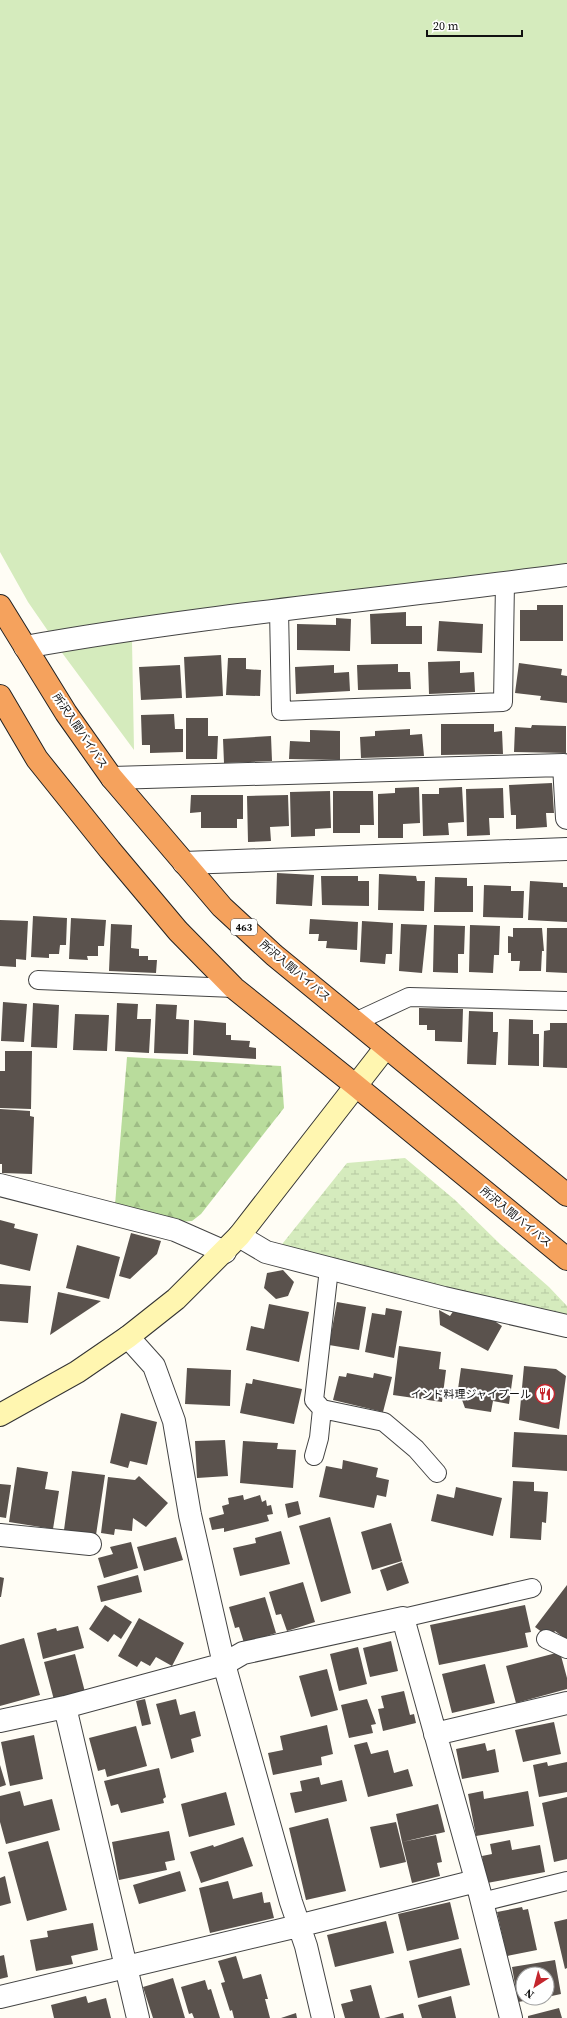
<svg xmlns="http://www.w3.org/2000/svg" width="567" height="2018" viewBox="0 0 567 2018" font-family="'Source Serif 4','Noto Sans JP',serif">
<defs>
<pattern id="forest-firs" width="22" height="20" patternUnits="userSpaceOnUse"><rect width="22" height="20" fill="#b9dc9c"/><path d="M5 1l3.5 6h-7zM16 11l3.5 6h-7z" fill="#9ebc85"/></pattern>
<pattern id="wetland-marsh" width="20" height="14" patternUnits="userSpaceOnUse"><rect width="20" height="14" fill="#d5ebbd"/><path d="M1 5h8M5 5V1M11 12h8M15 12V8" fill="none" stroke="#b6c8a1"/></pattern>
</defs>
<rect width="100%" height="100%" fill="#fffdf5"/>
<path fill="#d5ebbd" d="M0,0H567V565L48,631L28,602L0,552Z
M132,641L134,750L60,650Z"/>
<path fill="url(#forest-firs)" d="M127,1057L281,1066L284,1108L201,1214L192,1221L178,1222L115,1205Z"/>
<path fill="url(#wetland-marsh)" d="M405,1158L455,1200L500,1244L549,1287L567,1306V1316L279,1248L347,1163Z"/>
<path fill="#5a524d" d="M537,605H563V641H520V610H537Z
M406,612V626H422V644H371L370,614Z
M336,618L351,619L350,651L297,650V624L336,625Z
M439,621L483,624L482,653L437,651Z
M221,655L223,696L186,698L184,657Z
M228,658H246V669L261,670L260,696L226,695Z
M460,661V673L474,672L475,692L429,694L428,662Z
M519,663L562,669L561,675L567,676V703L540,700L541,696L515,693Z
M398,664V672H410L411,689L358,690L357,665Z
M180,665L182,698L141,700L139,667Z
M334,665V673L349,672L350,691L296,694L295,667Z
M174,714L175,729H183V752L150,753V745H142L141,715Z
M186,718H208V736H218L217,759H186Z
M441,724H494V732L502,731L503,754L441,755Z
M532,725L566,726V753L514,752L515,727L531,728Z
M410,729V735L422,734L424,756L361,758L360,737L375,736V731Z
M310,730L340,731V760L289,759L290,741L310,742Z
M271,736L272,761L224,763L223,739Z
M552,783L554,813H546L547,827L516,829V815H511L509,785Z
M419,787L420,823L403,824V838H378V794L395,793V788Z
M462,787L464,822L448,823L449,835L423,836L422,794H439V788Z
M503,788L504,818H489L490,835L467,836L466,789Z
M330,791L331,828L315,829V836L291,837L290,792Z
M333,791H373L374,825H360V833H333Z
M191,795H243V819H237V828H201V812L190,813Z
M288,795L289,826L270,827L271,841L248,842L247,796Z
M277,873L314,875L312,906L276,904Z
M379,874L416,876L417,881H425L424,911L378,910Z
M321,876H358V881H369V906L322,905Z
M435,877L467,878V886H473V912H434Z
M530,881L563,883V887H567V922L528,920Z
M484,885L511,886V891H524L523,918L483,917Z
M33,916L67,918L66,945H60L59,954H49V958L31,957Z
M71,918L106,920L104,946H98V956H87L88,960L69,959Z
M310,919L358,922L357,950L326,948L327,941H318L319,934H309Z
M0,920L28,921L26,960L16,959V967L0,966Z
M362,921L393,923L392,954H386L385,964L360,962Z
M111,924L132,925L131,948L139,949V956H148V960H157L156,973L109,971Z
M401,924L427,925L422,973L399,971Z
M434,925L465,926L464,954H458V973L433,972Z
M470,925L500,926L499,955H494L493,973L469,972Z
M513,928H542L544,951H542L541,971H519L520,961H511V953H508V936L513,937Z
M547,928H567V973L546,972Z
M3,1002L27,1004L24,1042L1,1041Z
M33,1003L59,1005L57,1048L31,1047Z
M117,1003L138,1004L137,1019H151L149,1053L115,1051Z
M156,1004L177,1005L176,1019L189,1020L188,1054L154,1053Z
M419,1008L463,1009L462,1042L435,1041V1030H427V1025H419Z
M469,1011L493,1012V1032H498L496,1065L467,1064Z
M75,1014L109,1015L107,1051L73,1050Z
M509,1019L533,1020V1034H539V1066L508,1065Z
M194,1020L226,1023V1035H231V1040L250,1041L249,1047L256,1048V1059L193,1055Z
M550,1023H567V1068L543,1067L544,1031L550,1030Z
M5,1051H32L31,1109L0,1108V1071H5Z
M0,1109L30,1111V1116L34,1117L32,1174L2,1173V1164H0Z
M0,1220L15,1224L14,1228L38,1234L30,1271L0,1264Z
M131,1233L161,1241L157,1254L130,1279L119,1276Z
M77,1245L120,1257L109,1299L66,1288Z
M283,1270L294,1282L288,1296L276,1299L264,1288L267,1273Z
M0,1284L31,1286L28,1323L0,1321Z
M58,1292L101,1301L50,1335Z
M337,1302L366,1307L359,1350L329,1345Z
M269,1304L309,1312L299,1362L246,1350L251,1326L264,1329Z
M386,1308L402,1311L394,1358L365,1352L372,1313L385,1315Z
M439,1310L450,1316L454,1310L493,1320L502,1326L488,1351L440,1325Z
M399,1346L441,1352L439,1369L446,1370L442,1402L393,1395Z
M524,1366L556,1369L566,1376L559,1429L519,1420Z
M187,1368L231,1370L230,1406L185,1404Z
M461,1368L513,1375L509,1404L493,1401L491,1412L465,1408L458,1389Z
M347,1373L373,1378L374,1373L392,1377L383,1412L333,1400L339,1376L346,1377Z
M253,1379L302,1389L294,1424L240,1413L246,1383L252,1384Z
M121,1413L157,1422L147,1465L130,1461L128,1468L110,1463Z
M514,1432L567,1435V1471L512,1467Z
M225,1440L228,1476L197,1478L195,1441Z
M243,1441L278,1443L277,1449L296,1450L293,1488L240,1483Z
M343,1460L378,1468L376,1477L389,1480L386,1497L377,1495L374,1508L319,1497L326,1466L342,1469Z
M17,1467L48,1472L45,1489L59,1491L53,1529L9,1522Z
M72,1471L105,1475L96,1535L64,1530Z
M139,1476L168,1503L146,1527L133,1518L132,1531L115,1529L114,1535L101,1533L108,1477L135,1480Z
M513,1481L534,1482V1491L548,1492L546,1523L542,1522L541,1540L510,1538Z
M0,1484L11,1485L6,1518L0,1517Z
M456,1487L502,1498L493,1536L431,1521L437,1494L454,1498Z
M243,1495L244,1500L260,1495L262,1502L266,1500L267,1506L271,1505L273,1514L267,1515L269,1521L224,1532V1528L212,1530L209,1518L224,1514L222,1506L229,1504L228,1498Z
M298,1501L301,1514L288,1518L285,1504Z
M330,1517L351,1593L321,1602L299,1526Z
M391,1523L402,1561L372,1570L361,1532Z
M281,1531L290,1564L240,1576L233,1548L256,1543L255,1538Z
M176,1537L183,1560L144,1571L137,1547Z
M131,1542L138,1568L104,1578L98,1558L113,1554L110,1547Z
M402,1562L409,1583L387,1591L380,1570Z
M138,1575L142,1592L101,1602L97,1586Z
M0,1577L4,1578L1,1597H0Z
M303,1582L315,1622L287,1631L281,1614L276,1615L269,1592Z
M567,1585V1640L555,1631L550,1638L535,1627Z
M265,1597L276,1633L244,1643L239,1627L235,1628L229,1607Z
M105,1605L132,1622L121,1639L114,1634L108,1642L89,1629Z
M525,1605L531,1632L525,1633L528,1647L439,1665L430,1625Z
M139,1618L184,1643L172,1666L156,1657L150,1666L141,1661L137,1667L118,1656Z
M78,1626L84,1648L43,1659L37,1633L56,1628L57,1631Z
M24,1638L40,1695L0,1706V1645Z
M391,1641L398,1671L370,1677L363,1648Z
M358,1647L367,1684L339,1691L330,1654Z
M560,1652L567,1678V1689L516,1703L506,1666Z
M75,1654L85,1692L54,1700L44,1662Z
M485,1664L495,1703L452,1713L442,1674Z
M327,1669L338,1710L311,1717L299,1676Z
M404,1691L410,1715L414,1714L416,1723L383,1731L378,1709L384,1708L381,1696Z
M145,1699L151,1724L142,1726L136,1701Z
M176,1699L180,1715L195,1711L201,1736L191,1739L194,1752L171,1759L156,1704Z
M367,1699L376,1724L371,1725L373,1733L349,1738L341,1705Z
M554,1722L561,1754L523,1762L515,1730Z
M327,1725L333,1754L321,1757L322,1765L273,1775L268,1753L283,1750L280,1736Z
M136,1726L147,1766L107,1777L105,1769L98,1771L89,1738Z
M34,1735L43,1779L10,1786L1,1742Z
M367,1742L371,1754L388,1750L394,1773L408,1769L413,1786L368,1797L354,1745Z
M485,1743L487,1751L495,1749L499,1772L462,1779L456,1749Z
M547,1762L548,1766L567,1762V1792L539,1797L533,1765Z
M0,1765L6,1785L0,1787Z
M159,1768L166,1797L163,1799L164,1803L121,1813L118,1804L111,1806L104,1781Z
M319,1777L321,1785L342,1780L347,1801L295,1813L290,1793L302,1791L300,1781Z
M20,1791L24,1806L52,1799L60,1830L6,1844L0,1822V1796Z
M483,1791L484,1799L528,1791L534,1826L476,1836L468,1794Z
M226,1792L235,1825L189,1837L181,1804Z
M567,1797V1859L554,1862L542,1803Z
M438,1804L445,1832L402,1842L396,1814Z
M328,1818L346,1891L306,1900L289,1828Z
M396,1822L406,1862L380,1868L370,1827Z
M169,1831L175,1860L165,1862L167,1870L119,1880L112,1842Z
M436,1835L442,1862L437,1863L440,1876L412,1883L402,1842Z
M243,1837L253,1866L201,1883L190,1852L213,1845L214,1847Z
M510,1840L512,1850L540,1845L545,1872L487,1883L482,1856L492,1854L490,1844Z
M48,1841L67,1910L27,1921L8,1852Z
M180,1871L186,1891L139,1904L133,1885Z
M5,1876L11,1903L0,1906V1878Z
M228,1881L233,1899L262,1892L264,1903L270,1902L274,1918L210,1933L199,1888Z
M450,1902L459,1939L407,1951L398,1914Z
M522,1907L523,1910L528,1909L537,1950L507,1956L497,1912Z
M567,1919V1968L565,1969L554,1922Z
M386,1921L394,1953L335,1967L327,1935Z
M93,1923L98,1950L71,1956L73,1964L36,1971L30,1940L48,1937L47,1931Z
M461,1948L470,1985L418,1998L409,1961Z
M4,1955L8,1977L0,1979V1956Z
M236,1956L243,1979L261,1974L268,1999H265L270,2018H234L232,2010L230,2011L221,1983L225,1982L218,1961Z
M555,1960L561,1994L547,1997V1974H523V1998L536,1999L518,2002L512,1967Z
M173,1978L185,2018H153L143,1987Z
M205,1980L208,1990L211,1989L220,2018H194L192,2013L189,2014L181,1987Z
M371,1985L380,2018H345L341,2004L353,2001L350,1990Z
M86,1996L88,2003L106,1998L111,2018H54L51,2005Z
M451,1996L456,2018H422L418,2005Z
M559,2008L562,2018H528V2016Z
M296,2013L297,2018H281Z
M403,2013L404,2018H384Z"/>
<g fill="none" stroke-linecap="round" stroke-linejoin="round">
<defs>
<path id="lane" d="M279,610L281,711L503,702L505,583
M38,980L234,988
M355,1022L409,997L567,1001
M322,1409L384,1422L416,1449L437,1473
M314,1456L319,1438L322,1409L314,1400L329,1269
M403,1618L532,1588
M546,1639L567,1649
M482,1902L567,1881"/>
<path id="street" d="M25,647C204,615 386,599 567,575
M112,778L564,765L567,818
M184,863L567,849
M0,1185L175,1230L225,1252
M239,1236L266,1252L444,1298L567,1326
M128,1337L154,1366L174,1421L190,1515L224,1664L291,1902L306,1946L323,2018
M0,1535L90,1544
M65,1707L138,2018
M0,1721L65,1707L224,1664L243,1653L403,1618L479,1890L511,2018
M435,1734L567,1703
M0,1997L298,1926L476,1881"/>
<path id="secondary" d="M0,1415L77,1372L128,1337L176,1299L239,1236L386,1047"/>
<path id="highway" d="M0,606L66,713L112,778L222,907L274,955L567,1195
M0,696L37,759L110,850L178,931L234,988L355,1085L567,1259"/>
</defs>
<use href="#lane" stroke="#444" stroke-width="20"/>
<use href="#street" stroke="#444" stroke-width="24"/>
<use href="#secondary" stroke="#333" stroke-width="24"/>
<use href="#highway" stroke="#222" stroke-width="24"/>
<use href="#lane" stroke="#fff" stroke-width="18"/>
<use href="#street" stroke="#fff" stroke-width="22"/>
<use href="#secondary" stroke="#fff6b0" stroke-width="22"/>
<use href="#highway" stroke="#f5a25d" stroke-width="22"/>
</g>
<defs>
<symbol id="restaurant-ring" viewBox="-11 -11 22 22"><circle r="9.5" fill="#fff" stroke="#c4262e" stroke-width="1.5"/><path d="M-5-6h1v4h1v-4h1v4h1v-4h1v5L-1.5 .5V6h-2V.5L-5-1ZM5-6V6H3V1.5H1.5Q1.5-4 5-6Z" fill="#c4262e"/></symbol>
</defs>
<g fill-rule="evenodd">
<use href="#restaurant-ring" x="534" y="1383" width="22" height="22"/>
</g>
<g text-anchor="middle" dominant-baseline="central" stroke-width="4" stroke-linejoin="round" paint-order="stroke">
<rect fill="#fff" stroke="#585858" stroke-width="1" x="231" y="919" width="26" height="16" rx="3"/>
<g font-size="10" font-weight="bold" fill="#111">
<text x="244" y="927">463</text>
</g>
<g font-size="11" fill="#111" stroke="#fff">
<text transform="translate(80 731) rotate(56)">所沢入間バイパス</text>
<text transform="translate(295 971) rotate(40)">所沢入間バイパス</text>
<text transform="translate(516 1217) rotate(39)">所沢入間バイパス</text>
</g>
<g font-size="11" fill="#111" stroke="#fff" text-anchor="end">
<text x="531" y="1394">インド料理ジャイプール</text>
</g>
</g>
<g transform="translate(535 1986) rotate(216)"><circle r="19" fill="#ffffff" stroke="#a0a0a0"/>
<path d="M0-3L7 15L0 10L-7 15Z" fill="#c4262e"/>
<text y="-6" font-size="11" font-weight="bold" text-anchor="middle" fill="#111111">N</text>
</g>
<path d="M427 30v6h95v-6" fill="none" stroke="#111111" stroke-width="2"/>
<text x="433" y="30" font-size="12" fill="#111111" stroke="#ffffff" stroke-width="3" paint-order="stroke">20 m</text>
</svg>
